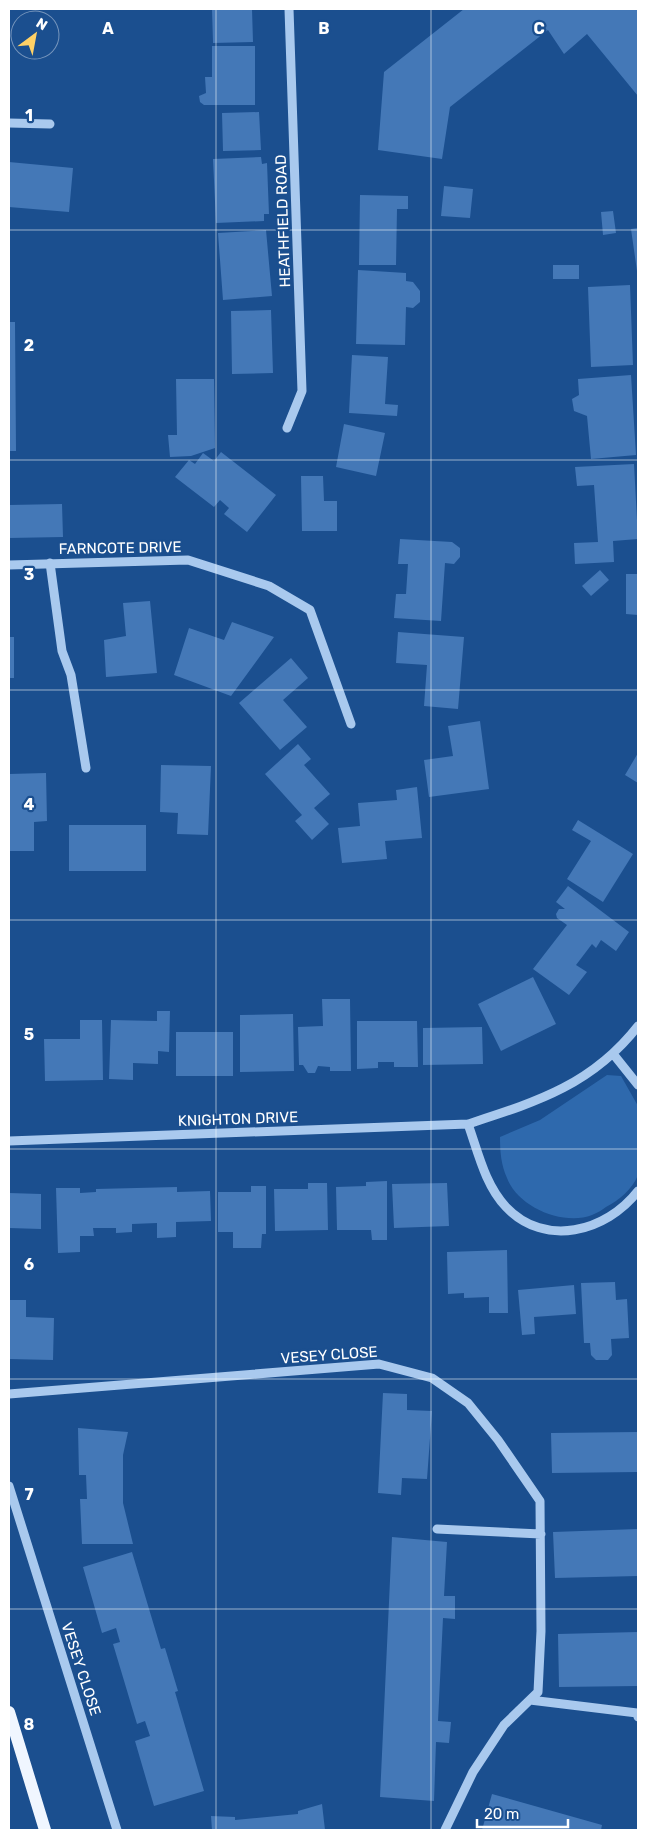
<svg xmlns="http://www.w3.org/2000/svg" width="647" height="1839" viewBox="0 0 647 1839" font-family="Rubik,sans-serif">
<rect width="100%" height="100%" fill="#1b4f8f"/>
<path fill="#2e69ad" d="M607,1075L621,1076L638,1106V1175C632,1190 619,1200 606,1207C602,1210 597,1213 592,1215C563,1226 518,1207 507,1178C501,1165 500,1151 500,1137L540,1120Z"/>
<path fill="#4478b7" d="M212,9H252L253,42L213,43Z
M464,9H638V96L587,34L564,54L548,30L450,107L442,159L378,150L384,72Z
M212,46H255V105H204L200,102L199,96L206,93L205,77H212Z
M259,112L261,150L223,151L222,113Z
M261,157L262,164L267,163L268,189L269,214H264V221L216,223L213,159Z
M9,162L73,168L69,212L9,207Z
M444,186L473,189L470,218L441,216Z
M360,195L408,196V209H397L396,265H359Z
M613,211L616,233L603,235L601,212Z
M638,228V271H637L631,229Z
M266,230L272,296L223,300L218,233Z
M553,265H579V279H553Z
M358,270L406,273V281L413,282L420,291V302L413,308L406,307L405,345L356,344Z
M630,285L633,365L591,367L588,287Z
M271,310L273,373L232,374L231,311Z
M9,322H15L16,451H9Z
M352,355L388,357L385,404L398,405L397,416L349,413Z
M631,375L636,455L591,459L587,416L574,411L572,399L579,395L578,379Z
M176,379H214L215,448L191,456L170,457L168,435H177Z
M344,424L385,433L376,476L336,467Z
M221,452L276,495L247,532L224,514L229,508L220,500L214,507L175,477L189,460L195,464L203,453L214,461Z
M634,464L638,539L613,541L614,562L575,564L574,543L598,542L594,485L577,486L575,467Z
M301,476H323L324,501H337V531H302Z
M62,504L63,537L9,538V505Z
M400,539L452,542L460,548V557L454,564L445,563L441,621L394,618L396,594H406L408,564H398Z
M600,570L609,580L591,596L582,586Z
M626,574H638V615L626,614Z
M150,601L157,673L106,677L104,640L126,636L123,603Z
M232,622L274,637L231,696L174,675L189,628L224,640Z
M398,632L464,637L458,709L424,706L427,665L396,663Z
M9,637H14V678H9Z
M291,658L308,678L283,700L307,727L280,750L239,703Z
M480,721L489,789L429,797L424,760L453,756L448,726Z
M298,744L311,759L304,765L330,794L314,808L329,824L312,840L295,821L302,815L265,774Z
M638,753V783L625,775Z
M161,765L211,766L208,835L177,834L178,813L160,812Z
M46,773L47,821L34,822V851H9V774Z
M417,787L422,838L385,841L387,859L342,863L338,828L360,826L358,803L397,800L396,790Z
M578,820L633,854L603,902L567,879L591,841L572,830Z
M69,825H146V871H69Z
M568,886L629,932L616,951L601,940L596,948L592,944L576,965L587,972L569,995L533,969L567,925L557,918L556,914L559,909H565L556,902Z
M533,977L556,1024L501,1051L478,1004Z
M322,999H350L351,1071H330V1067L318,1066L315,1073H308L303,1065H299L298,1027L323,1026Z
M157,1011H170L169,1052L158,1051V1064L133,1063V1080L109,1079L111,1020L157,1021Z
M293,1014L294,1071L240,1072V1015Z
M80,1020H102L103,1080L45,1081L44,1039H80Z
M357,1021H417L418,1067H394V1062H378V1068L357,1069Z
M482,1027L483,1064L423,1065V1028Z
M176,1032H233V1076H176Z
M387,1181V1240H372L371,1230H337L336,1187L366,1186V1182Z
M308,1183H327L328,1230L275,1231L274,1189H308Z
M447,1183L449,1226L394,1228L392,1184Z
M251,1186H266V1234H262L261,1248H233V1232H218V1192H251Z
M177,1187V1192L210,1191L211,1221L176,1222V1237L157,1238V1223L132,1224V1232L116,1233V1228H93L94,1236H80V1252L58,1253L56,1188H80V1193L96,1192V1189Z
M9,1193L41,1194V1229L9,1228Z
M507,1250L508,1313H489V1297L464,1298V1293L448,1294L447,1252Z
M615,1282L616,1300L627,1299L629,1338L611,1339L612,1355L608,1360H596L591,1355L590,1343H584L581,1283Z
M574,1285L576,1314L534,1317L535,1334L522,1335L518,1290Z
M9,1300H26V1317L54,1318L53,1360L9,1359Z
M383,1393L407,1394V1410L432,1411L427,1479L402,1478L401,1495L378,1493Z
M78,1428L128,1432L123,1455V1503L133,1544H82L80,1499H87L86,1475H79Z
M638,1432V1472L552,1473L551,1433Z
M638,1529V1576L555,1578L553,1532Z
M392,1537L447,1542L444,1596H455V1619L443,1618L438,1721L451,1722L449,1743L436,1742L434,1801L380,1797Z
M132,1552L161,1649L165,1648L178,1691L175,1692L204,1791L154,1806L135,1741L150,1736L145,1721L137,1724L113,1644L120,1642L116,1628L102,1633L83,1567Z
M638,1632V1686L559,1687L558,1634Z
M492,1794L602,1825L601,1830H482Z
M322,1804L325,1830H212L211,1816L235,1817V1820L298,1814V1811Z"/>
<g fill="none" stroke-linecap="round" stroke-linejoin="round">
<path stroke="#a9c9ee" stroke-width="9" d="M9,123L50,124
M287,428L302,391L289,9
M50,563L62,651L71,675L86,768
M9,565L188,560L269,586L310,610L351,724
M614,1055L638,1085
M468,1124C478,1152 485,1185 506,1207C545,1248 606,1232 638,1191
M9,1141L468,1124C536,1102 592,1085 638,1026
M9,1394L379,1364L432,1378L468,1403L498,1440L540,1501L541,1631L538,1692L504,1725L473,1772L445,1830
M9,1486L117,1830
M437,1529L541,1534
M530,1700L637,1713L638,1717"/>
<path stroke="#f0f6ff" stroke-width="12" d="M9,1712L45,1830"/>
</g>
<path fill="none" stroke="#fff" stroke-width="1" stroke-opacity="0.55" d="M216,9V1830M431,9V1830M9,230H638M9,460H638M9,690H638M9,920H638M9,1149H638M9,1379H638M9,1609H638"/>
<g text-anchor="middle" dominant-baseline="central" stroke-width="4.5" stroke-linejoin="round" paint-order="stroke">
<g font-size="15" fill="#fff" stroke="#1b4f8f">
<text transform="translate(283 221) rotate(-92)">HEATHFIELD ROAD</text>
<text transform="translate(120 548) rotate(-1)">FARNCOTE DRIVE</text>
<text transform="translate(238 1119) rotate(-2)">KNIGHTON DRIVE</text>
<text transform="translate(329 1355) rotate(-4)">VESEY CLOSE</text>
<text transform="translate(81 1669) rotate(72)">VESEY CLOSE</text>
</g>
</g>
<g font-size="16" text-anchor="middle" font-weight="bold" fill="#fff" stroke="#1b4f8f" stroke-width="4.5" stroke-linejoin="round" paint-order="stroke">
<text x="108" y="34">A</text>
<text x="324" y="34">B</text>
<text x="539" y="34">C</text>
<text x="29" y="121">1</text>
<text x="29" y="351">2</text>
<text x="29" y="580">3</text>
<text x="29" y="810">4</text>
<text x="29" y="1040">5</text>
<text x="29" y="1270">6</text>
<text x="29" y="1500">7</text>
<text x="29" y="1730">8</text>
</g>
<rect width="647" height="1839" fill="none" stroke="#ffffff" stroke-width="20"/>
<g transform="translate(35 35) rotate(32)"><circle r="24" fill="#1b4f8f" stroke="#7695bc"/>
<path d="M0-4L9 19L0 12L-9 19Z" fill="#ffd166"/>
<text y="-8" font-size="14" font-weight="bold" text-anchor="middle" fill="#ffffff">N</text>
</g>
<path d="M477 1819v8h91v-8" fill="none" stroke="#ffffff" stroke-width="2.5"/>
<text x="484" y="1819" font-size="15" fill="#ffffff" stroke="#1b4f8f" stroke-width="4" paint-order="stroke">20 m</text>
</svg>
